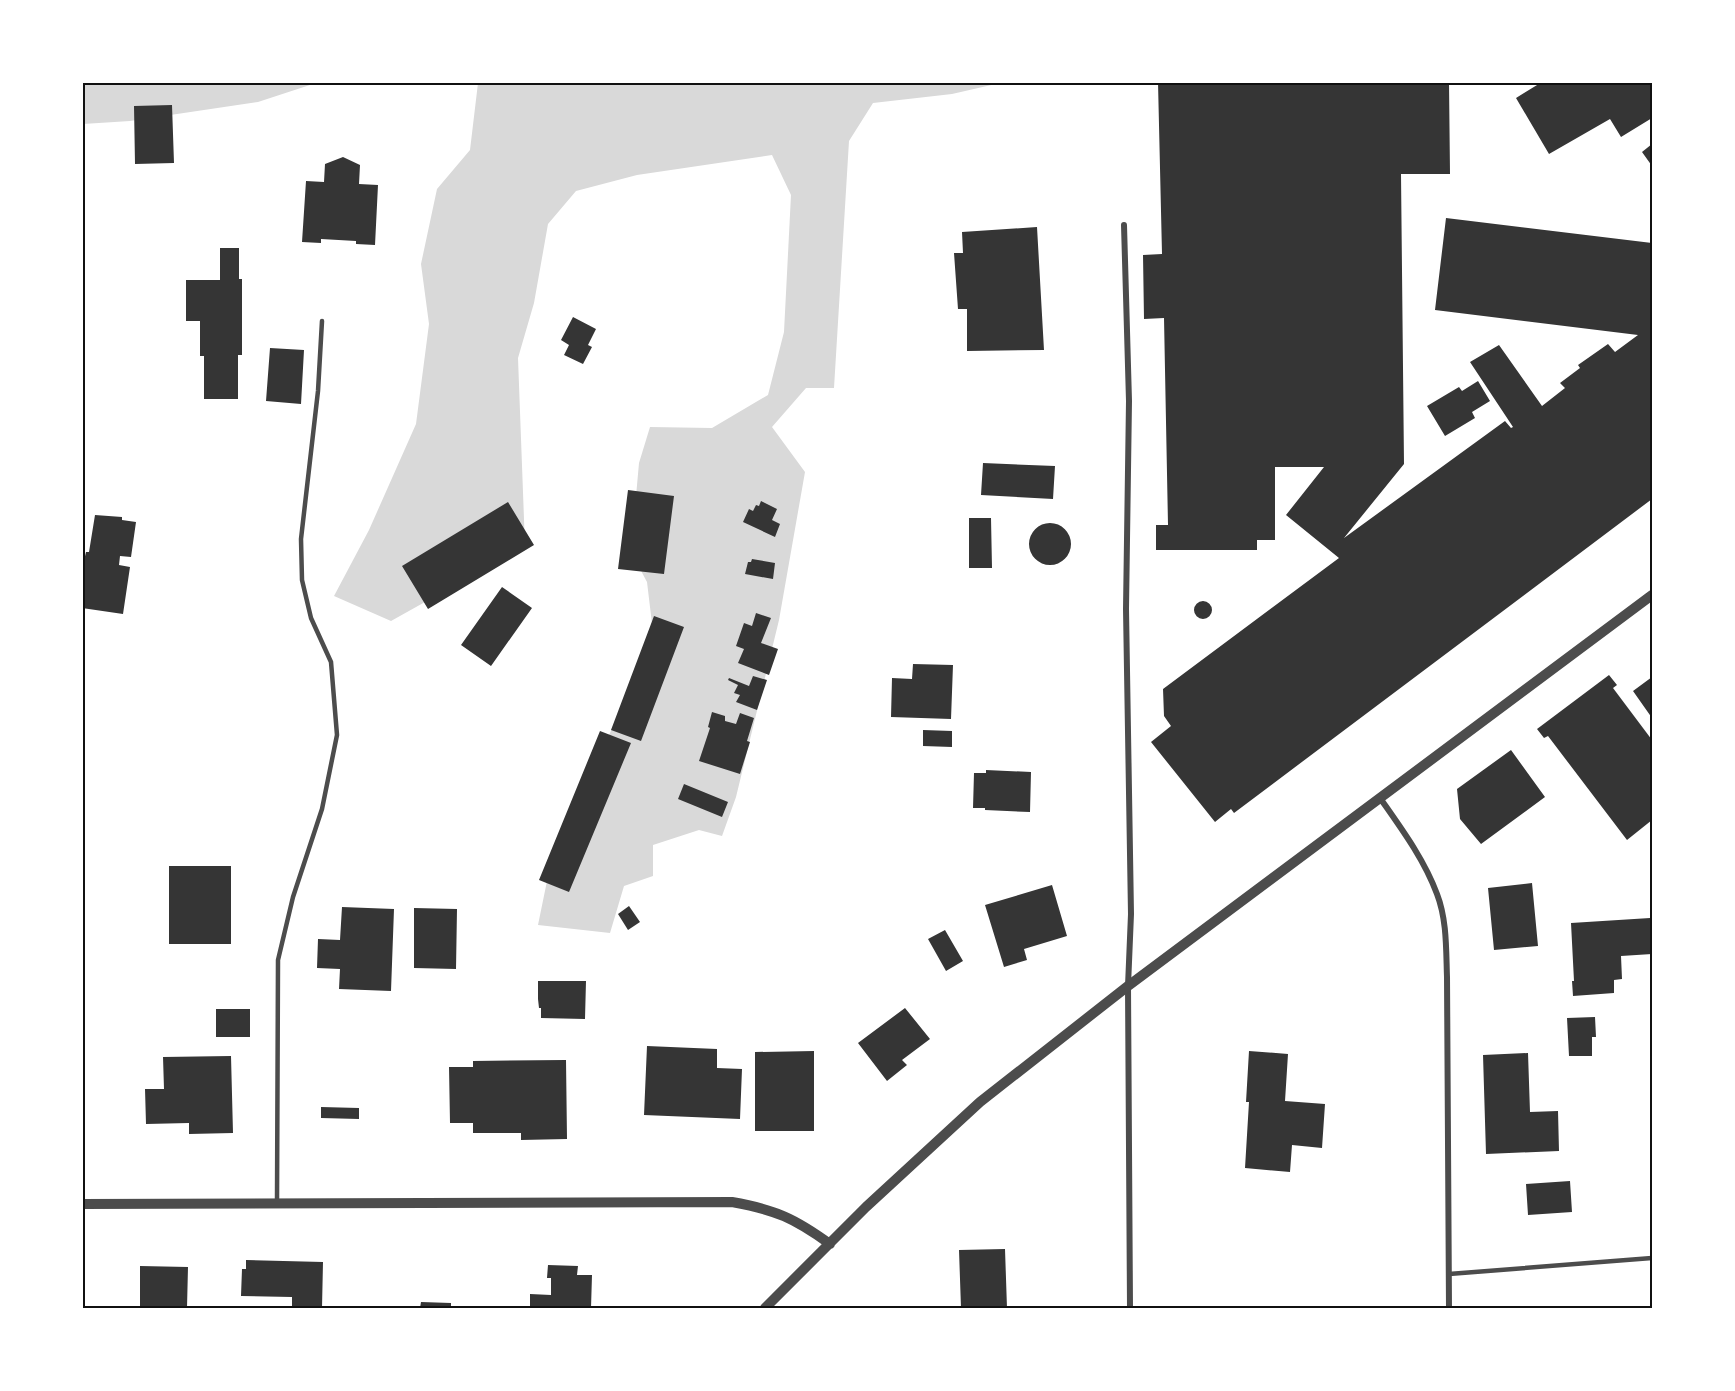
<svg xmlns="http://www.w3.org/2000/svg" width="1735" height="1391" viewBox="0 0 1735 1391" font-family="Karla,sans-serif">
<rect width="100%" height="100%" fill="#fff"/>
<path fill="#d9d9d9" d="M83,83H316L258,102L130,121L83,124Z
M478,83H1000L952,94L873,103L849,141L834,388H806L772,427L805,472L779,620L736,797L722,836L699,830L653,845V876L624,886L610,933L538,925L547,881L653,632L647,582L631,552L639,463L650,427L712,428L768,395L784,332L791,195L772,155L637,175L576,191L548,224L534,303L518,358L525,546L391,621L334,596L369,530L416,424L429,324L421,264L437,189L470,150Z"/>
<path fill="#353535" d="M1158,82H1449L1450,174H1401L1404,464L1344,538L1505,421L1511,428L1513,427L1470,362L1499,345L1542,406L1565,388L1560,383L1580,368L1578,365L1608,344L1615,352L1638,335L1435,310L1446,218L1652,243V499L1234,813L1231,809L1215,822L1151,742L1171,726L1164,716L1163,689L1339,558L1286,515L1324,467H1275V540H1257V550H1156V525H1168L1164,318L1144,319L1143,255L1162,254Z
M1542,82H1652V118L1621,137L1610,119L1549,154L1516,98Z
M172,105L174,163L135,164L134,106Z
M1652,144V166L1642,152Z
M343,157L360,165L359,184L378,185L375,245L356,244V241L321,239V243L302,242L306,181L324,182L325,164Z
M1037,227L1044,350L967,351V309H958L954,253H963L962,232Z
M220,248H239V279H242V355H238V399H204V356H200V321H186V280H220Z
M573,317L596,329L588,345L592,347L583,364L564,355L569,345L561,340Z
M270,348L304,350L301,404L266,401Z
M1478,381L1490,401L1472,412L1475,418L1445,436L1427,406L1459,387L1462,391Z
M983,463L1055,466L1053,499L981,495Z
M628,490L674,496L664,574L618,569Z
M761,501L777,509L772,520L780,524L775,537L743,522L749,509L753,511L756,505L759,506Z
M508,502L534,545L428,609L402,566Z
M95,515L122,517V520L136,522L131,557L120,556L119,565L130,567L123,614L82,608V569L86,552H89Z
M969,518H991L992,568H969Z
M1029 544a21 21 0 1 1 42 0a21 21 0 1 1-42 0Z
M752,559L775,563L773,579L745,574L748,562H751Z
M502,587L532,608L491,666L461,645Z
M1194 610a9 9 0 1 1 18 0a9 9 0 1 1-18 0Z
M756,613L771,618L761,643L778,649L769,675L738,663L744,649L736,646L744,623L752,626Z
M654,616L684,627L641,741L611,730Z
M913,664L953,665L951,719L891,717L892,678L912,679Z
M1609,675L1617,685L1613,688L1652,740V820L1627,840L1548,736L1544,738L1537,729Z
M753,676L767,680L757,710L736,702L740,695L734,693L738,685L728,680L729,678L749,686Z
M1652,677V718L1633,691Z
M712,712L725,716V721L736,724L740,713L754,718L747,741L750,742L740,774L699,761L710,728L708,727Z
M923,730L952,731V747L923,746Z
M600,731L631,743L569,892L539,880Z
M1511,750L1545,797L1481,844L1460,819L1457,789Z
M986,770L1031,772L1030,812L985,810V808H973L974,773H986Z
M684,784L728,802L722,817L678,799Z
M169,866H231V944H169Z
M1532,883L1538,946L1494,950L1488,888Z
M1052,885L1067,936L1024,949L1027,960L1004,967L985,905Z
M629,906L640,922L628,930L618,914Z
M342,907L394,909L391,991L339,989L340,969L317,968L318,939L340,940Z
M414,908L457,909L456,969L414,968Z
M1650,918L1652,954L1621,956L1622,979L1614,980V993L1573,996L1572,981H1574L1571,923Z
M945,930L963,961L946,971L928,939Z
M538,981H586L585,1019L541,1018V1008H539L538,999Z
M905,1008L930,1039L902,1060L907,1065L887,1081L858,1043Z
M216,1009H250V1037H216Z
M1595,1017L1596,1037H1592V1056H1569L1567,1018Z
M647,1046L717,1049V1068L742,1069L740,1119L644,1115Z
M814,1051V1131H755V1052Z
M1249,1051L1288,1054L1285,1101L1325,1104L1322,1148L1292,1145L1290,1172L1245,1168L1249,1102H1246Z
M1528,1053L1530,1112L1558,1111L1559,1151L1486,1154L1483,1055Z
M231,1056L233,1133L189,1134V1123L146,1124L145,1089H164L163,1057Z
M566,1060L567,1139L521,1140V1133H473V1123H450L449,1067H473V1061Z
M321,1107L359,1108V1119L321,1118Z
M1570,1181L1572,1212L1528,1215L1526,1184Z
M1005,1249L1007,1308H961L959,1250Z
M246,1260L323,1262L322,1308H292V1297L241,1296L242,1269H246Z
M548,1265L578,1266L577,1275H592L591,1308H530V1294L551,1295V1278H547Z
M140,1266L188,1267L187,1308H140Z
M421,1302L451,1303V1308H420Z"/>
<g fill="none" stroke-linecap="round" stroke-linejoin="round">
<path stroke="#4c4c4c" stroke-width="4.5" d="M277,1204L278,960L293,897L322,809L337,735L331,662L311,618L302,580L301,539L318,391L322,321
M1449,1274L1652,1258"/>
<path stroke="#4c4c4c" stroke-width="6" d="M1124,225L1129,401L1126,609L1131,914L1128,986L1130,1308
M1380,798C1401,828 1424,859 1437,894C1447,920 1446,949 1447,977L1449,1308"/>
<path stroke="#4c4c4c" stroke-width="10" d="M82,1204L732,1202C776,1210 794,1218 830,1244
M765,1308L866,1207L980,1102L1128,986L1652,595"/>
</g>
<rect width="1735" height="1391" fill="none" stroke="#ffffff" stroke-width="168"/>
<rect x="84" y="84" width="1567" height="1223" fill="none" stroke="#111" stroke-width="2"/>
</svg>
